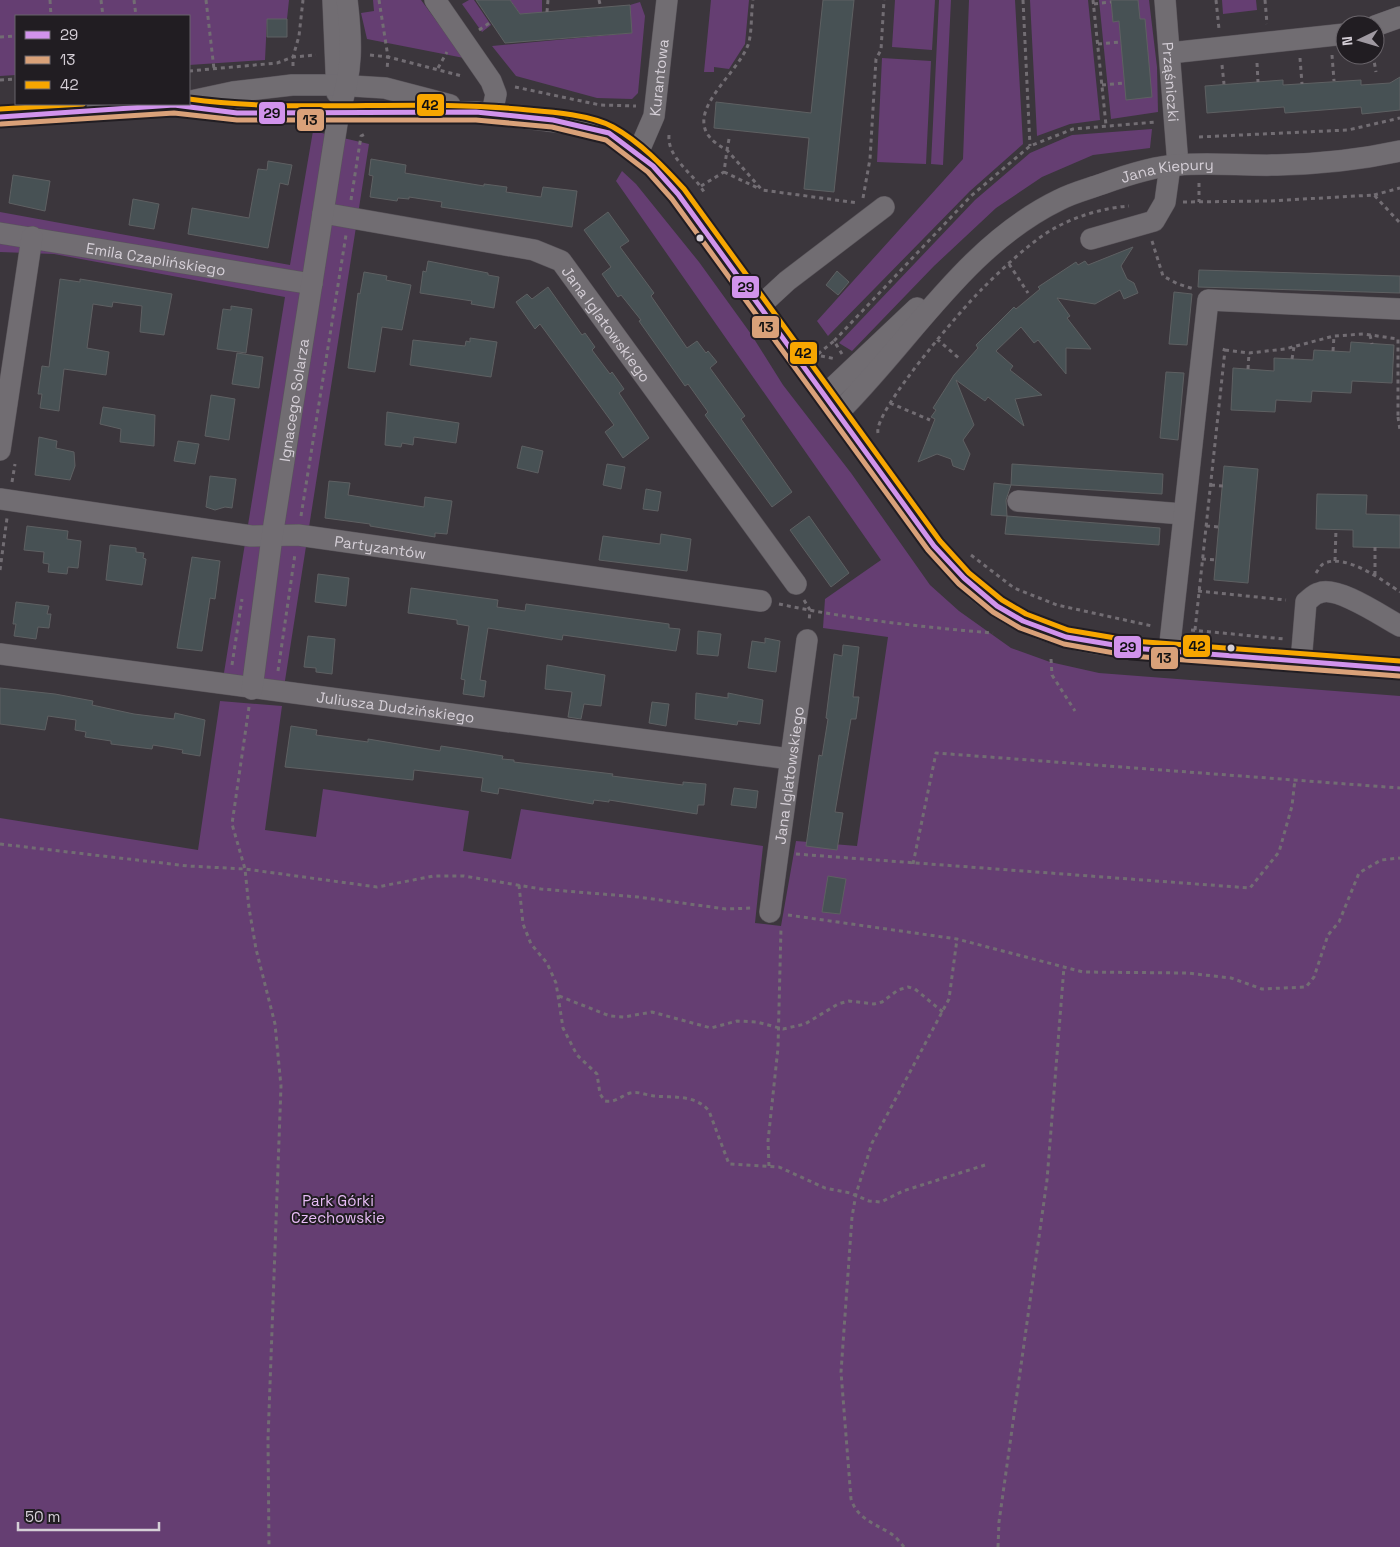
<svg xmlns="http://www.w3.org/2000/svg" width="1400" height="1547" viewBox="0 0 1400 1547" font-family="'Space Grotesk',sans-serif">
<rect width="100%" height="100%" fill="#3b363c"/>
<path fill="#653e72" d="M0,0H289L287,19H267L265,60L189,65V16H16V75L0,76Z
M373,0H421L464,58L367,39L361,13L374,11Z
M469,0H474L491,25L482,32L462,4Z
M510,0H542V13L520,14Z
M711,0H749L745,44L729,69L714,67V72H704Z
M895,0H935L932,50L892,47Z
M939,0H951L943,165L931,164Z
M969,0H1015L1023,144L970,191L828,336L817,321L963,159Z
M1030,0H1088L1100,120L1070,124L1037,136Z
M1099,0H1149L1157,67L1158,112L1111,119Z
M1222,0H1256L1257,10L1223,14Z
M640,2L645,16L638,93L632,99L597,98L516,76L492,46L631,33L630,5Z
M882,58L931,61L926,164L877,162Z
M1152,129L1150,148L1093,155L1042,177L996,208L934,266L852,351L839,343L975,200L1030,153L1072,135Z
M313,131L369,144L284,687L223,679L285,297L54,254L0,252V212L290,265Z
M622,171L636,184L699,262L751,334L783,385L851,473L930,585L959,611L1011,648L1050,662L1099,673L1400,696V1547H0V818L198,850L220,701L282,706L265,830L316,837L323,789L469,811L463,851L511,859L521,809L763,846L755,923L781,926L796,841L857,846L888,637L823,628L825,599L881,560L616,181Z"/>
<path fill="#475154" stroke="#5e6062" d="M476,0H510L520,14L630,5L632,33L505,43Z
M823,0H854L834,192L804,189L809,138L714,128L716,102L811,113Z
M1111,0H1138L1140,19H1145L1152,97L1126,100L1119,21L1113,22Z
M267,19H287V37H267Z
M1400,77V110L1362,114L1361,107L1285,113L1284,107L1207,113L1205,86L1283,80V85L1361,80V85L1390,83Z
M371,159L406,165L405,173L484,186V184L507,187L506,192L541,197L543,187L577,191L572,227L441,207L442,202L409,197V199L398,198L397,201L370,197L373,176L369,175Z
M268,161L292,165L288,185L280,183L268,248L188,234L192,208L249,218L258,169L267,170Z
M13,175L50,181L45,211L9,203Z
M133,199L159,204L154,229L129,225Z
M608,212L629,241L620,247L654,293L651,296L687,348L697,341L706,353L708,351L717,362L710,368L745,416L741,419L792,492L772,507L705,415L708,412L688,384L685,386L639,321L641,320L621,295L618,297L602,274L611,267L584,230Z
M1133,247L1121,266L1127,279L1134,283L1138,293L1124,299L1120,290L1095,304L1057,298L1070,316L1067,318L1091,349L1066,348V374L1038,340L1034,343L1021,327L996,351L1013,366L1010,370L1042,395L1015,399L1024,426L988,397L985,401L956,380L974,425L963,440L970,454L964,470L953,466L951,459L937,454L918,462L935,419L931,417L936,410L933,408L954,375L978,348L976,345L1014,307L1016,309L1040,289L1038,287L1076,262L1078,265L1085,261L1088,265Z
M428,261L488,273V275L499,277L494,308L471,304L472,301L420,293L423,271L426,272Z
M1199,270L1400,276V293L1198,287Z
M837,271L849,282L838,295L826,285Z
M364,272L387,276L386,280L411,285L402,330L382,327L375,372L348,368L358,293L360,294Z
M60,279L80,282V279L172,294L164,335L140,332L142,306L113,302L112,307L93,304L87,348L109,352L106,375L64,369L59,411L40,408L42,394H38L42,366L49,367Z
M548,287L582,335L585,333L595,347L592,350L610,374L612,372L624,389L619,393L649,438L623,458L605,432L614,425L540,324L535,329L516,302L527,294L532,299Z
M1174,292L1192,294L1187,345L1169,344Z
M231,306L252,309L246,353L217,349L223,309L231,310Z
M470,338L497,342L491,377L410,365L413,340L465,346L466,341L470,342Z
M1351,342L1394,345L1392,383L1352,381L1351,393L1312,391L1311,402L1276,400L1275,412L1231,410L1233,368L1274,371V358L1313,360L1314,350L1350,352Z
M237,353L263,357L259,388L232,384Z
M1166,372L1184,373L1178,440L1160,438Z
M211,395L235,399L229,440L205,436Z
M103,407L155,415L154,446L120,442L121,429L100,424Z
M387,412L459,423L456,443L414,437L413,445L402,443L401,447L385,445Z
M39,437L57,441L56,448L74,452L75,466L70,480L35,475Z
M178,441L199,444L195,464L174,461Z
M522,446L543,451L538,473L517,468Z
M607,464L625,467L621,489L603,485Z
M1012,464L1163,474L1162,494L1011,485Z
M1224,466L1258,469L1248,583L1214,580Z
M210,476L236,479L232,508L225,507L215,510L206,507Z
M329,481L350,483L348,495L424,507L425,497L452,501L447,534L435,533V537L370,526V524L325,518Z
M994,483L1011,485L1006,500L1007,516L991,515Z
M646,489L661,492L658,511L643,509Z
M1317,494L1367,495L1366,514L1400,515V548L1353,547V530L1316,529Z
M809,516L849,573L831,587L790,530Z
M1007,516L1160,528L1159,545L1005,534Z
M27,526L68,531L67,539L81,541L78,568L68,567L67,574L48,572L49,564L43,563L44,552L24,550Z
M661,534L691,539L687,571L599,560L603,536L660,544Z
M110,545L136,548V552L144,553L143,558L146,559L142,585L106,580Z
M192,557L220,561L215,599L210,598L202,651L177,648Z
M318,574L349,578L346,606L315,602Z
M411,588L498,600L497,607L525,611L526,604L669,624V628L680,629L676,651L563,635L562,640L488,628L480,680L486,681L484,697L463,694L465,680L461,679L469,626L457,624V620L408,613Z
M16,602L49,606L47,614H51L49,628L38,627L36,639L14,636L16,624H13Z
M698,631L721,634L718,656L697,654Z
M308,636L335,639L332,674L316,672V668L304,667Z
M765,638L780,641L776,672L748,668L752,641L765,643Z
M843,645L859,647L853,697H859L856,719H851L835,812L843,813L837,850L806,846L819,755L822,756L828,719L826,718L834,654L842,656Z
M547,665L605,675L601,706L584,704L581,719L568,717L572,692L545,689Z
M0,688L55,694L93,701L92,705L134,714L174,719L175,713L205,720L200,756L182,753L183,750L153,745L152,749L111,744V741L85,737L86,732L75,730L76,720L48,716L45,730L0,724Z
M696,693L728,698V693L763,700L760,724L738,721L737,725L695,719Z
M652,702L669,704L666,726L649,723Z
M291,726L317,730L316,735L368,742V739L440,751L441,746L467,750L503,756L502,759L514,760V762L613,774L612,776L683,785V782L706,784L704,805H698L697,814L609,800V802L594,800L593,804L499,788L498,794L481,791L483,778L414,770L413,780L285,767Z
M734,788L758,791L756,808L731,805Z
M828,876L846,879L840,914L822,912Z"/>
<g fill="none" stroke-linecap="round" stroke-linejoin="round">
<defs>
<g id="minor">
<path d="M333,0L337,93"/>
<path d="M435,0L491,81L496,94L492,113"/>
<path id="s1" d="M1165,0L1178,165"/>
<path d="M1375,26L1400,17"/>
<path d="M1170,53L1345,34"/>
<path d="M191,101L233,92L292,85H336L385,88L450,105"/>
<path d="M174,105L237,113L476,112L581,125L609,133L638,153L653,166L678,194L934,546C959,576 987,604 1023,621C1079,648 1139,649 1200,654C1267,660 1333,664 1400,669"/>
<path d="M0,117L181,104"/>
<path id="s2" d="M638,153L654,116L667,0"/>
<path id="s3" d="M323,213L534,250L561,261L796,584"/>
<path id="s4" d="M0,233L312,284"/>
<path d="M1091,239L1154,221L1165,202L1170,166"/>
<path d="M760,306L787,281L884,207"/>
<path d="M825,395L917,308"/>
<path id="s5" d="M838,413C910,342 966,245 1059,200C1072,193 1088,189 1102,184C1124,176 1155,166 1178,165C1211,162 1244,166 1277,165C1318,164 1359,160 1400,151"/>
<path d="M0,450L32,237"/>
<path id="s6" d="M0,499L251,536L298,535L761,601"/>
<path d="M1018,501L1183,514"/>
<path d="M1169,652L1208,300L1399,309"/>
<path id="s7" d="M0,654L790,759"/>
<path d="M1301,662L1306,602C1310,599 1314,594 1319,593C1337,585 1383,617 1400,626"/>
<path id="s8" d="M252,689L272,537L339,111C353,72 352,41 347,0"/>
<path id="s9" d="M770,912L807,640"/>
</g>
</defs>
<use href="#minor" stroke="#59545a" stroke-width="22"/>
<path stroke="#726d73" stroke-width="3" stroke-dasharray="4 4" stroke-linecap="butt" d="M50,0L51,16
M101,0L103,16
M134,0L136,16
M206,0L214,69
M379,0L388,57L462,76
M599,0L601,8
M1023,0L1030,146
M1093,0L1106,125
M1216,0L1219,29
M1265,0L1267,24
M1094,4L1111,2
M547,12L548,0
M479,30L491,22
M0,37L16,36
M1098,44L1121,42
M370,55L388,57L387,70
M1332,55L1334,81
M1373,55L1376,72
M1300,58L1302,84
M1257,63L1258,82
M1222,65L1224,84
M293,66V57L316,55
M438,68L447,52
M189,71L277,63L293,57L299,36L303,0
M0,80L16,79
M1102,85L1125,83
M515,87L600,105L636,106
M669,135C667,159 695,174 705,194
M1199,137L1348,130L1400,118
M729,139L727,150C668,120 739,77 749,42C752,29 751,13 753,0
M724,172L760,189
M1199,183V202
M701,186L724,172L727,150L762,190L858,203
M1374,195L1400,188
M863,198L870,159L876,59L881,50L884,0
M351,200L361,136L367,133
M1183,202L1269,201L1374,195L1400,223
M1152,241L1163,276L1178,284L1194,289
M1009,264L1028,293
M1370,335L1372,344
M937,339L961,360
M834,341L971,196L1030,146L1073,129L1156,122
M1225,350L1249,353L1285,349L1334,336L1364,334L1398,339V417L1400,418
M1333,351L1334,336
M818,354L834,341L842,354
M821,356L836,359
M1292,359L1294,347
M1248,369L1249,353
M890,403L930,420
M1398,417L1400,430
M878,433C873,412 962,309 981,290C1001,270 1029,243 1053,229C1076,216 1103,208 1129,206
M12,482L15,464
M1211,485L1223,486
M301,516L346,235
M1206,526L1219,527
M1375,547V575
M971,555L1014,588L1057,605L1152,626
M1202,559L1216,560
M1335,561L1336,529
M0,570L7,518
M1316,573C1318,570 1321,565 1323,564C1344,552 1384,581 1400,592
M1198,591L1286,600
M804,600L810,610L809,622
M779,604C849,619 921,627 993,633
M1191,630L1284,639
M1195,630L1225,350L1222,349
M1051,659L1052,675L1075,711
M232,665L242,599
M278,671L295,554
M249,707L232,824L245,869L249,908L256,949L275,1024L281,1086L268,1439L269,1547
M0,844L188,866L245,869L377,887L434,876H464L541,889L638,897L726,909L752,908
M796,854L1250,888L1279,852L1292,806L1295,779
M913,864L936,753L1400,788
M519,885L523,924L531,944L547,963L556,983L563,1028L577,1055L597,1074L600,1094L605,1101C615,1103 621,1096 630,1093C638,1091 646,1095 654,1096C673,1098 695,1094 709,1111L729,1164L779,1167L825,1188L850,1193L869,1201L881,1202L903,1191L985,1165
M788,915L957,939L1083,972L1187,973L1231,978L1262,989L1306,987L1314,977L1328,935L1339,922L1359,873L1381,860L1400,858
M559,996L610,1016L624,1017L652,1012L711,1028L737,1021L757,1022L783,1029L805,1024L838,1004L849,1001L874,1004L882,1002L898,990L908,987L915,989L944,1013
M769,1166L768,1141L778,1048L781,928
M904,1547C900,1542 895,1536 890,1533C873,1523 857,1518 851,1499L841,1372L852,1217L856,1194L872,1143L949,999L957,939
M998,1547L999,1522L1047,1180L1064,967"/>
<use href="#minor" stroke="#716d72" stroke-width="21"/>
<defs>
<path id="bus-1" d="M0,117L174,105L237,113L476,112L553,120L609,133L653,166L678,194L934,546L964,578L997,606L1023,621L1066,637L1132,648L1400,669"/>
<path id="bus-2" d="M1,124L174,113L237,120H476L552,127L606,140L648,172L672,199L928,550L959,584L993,612L1020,628L1064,644L1131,656L1399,676"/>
<path id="bus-3" d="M189,99C301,114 415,98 528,110C553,112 591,115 613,127C640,142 663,166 684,189L940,541L969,573L1002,600L1026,614L1068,630L1133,641L1400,661
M0,109L83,104"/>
</defs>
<use href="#bus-1" stroke="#211d22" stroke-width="9"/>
<use href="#bus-2" stroke="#211d22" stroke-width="9"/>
<use href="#bus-3" stroke="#211d22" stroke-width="9"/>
<use href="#bus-1" stroke="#d193ec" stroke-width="5"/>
<use href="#bus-2" stroke="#d9a179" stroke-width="5"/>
<use href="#bus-3" stroke="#f7a600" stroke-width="5"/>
</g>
<g fill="#d5cfd7" stroke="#211d22" stroke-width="2">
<circle cx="700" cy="238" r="4.5"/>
<circle cx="1231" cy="648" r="4.5"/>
</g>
<g text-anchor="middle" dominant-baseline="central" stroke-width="4" stroke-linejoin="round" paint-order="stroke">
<g font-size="15" fill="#d5cfd7" stroke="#211d22">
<text stroke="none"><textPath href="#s2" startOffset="79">Kurantowa</textPath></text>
<text stroke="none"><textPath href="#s1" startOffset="82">Prząśniczki</textPath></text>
<text stroke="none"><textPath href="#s5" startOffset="422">Jana Kiepury</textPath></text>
<text stroke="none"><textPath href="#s4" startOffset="158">Emila Czaplińskiego</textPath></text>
<text stroke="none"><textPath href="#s3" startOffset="321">Jana Iglatowskiego</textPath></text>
<text stroke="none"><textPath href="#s8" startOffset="292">Ignacego Solarza</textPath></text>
<text stroke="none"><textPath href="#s6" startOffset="384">Partyzantów</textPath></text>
<text stroke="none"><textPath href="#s7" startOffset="399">Juliusza Dudzińskiego</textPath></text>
<text stroke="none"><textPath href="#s9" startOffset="138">Jana Iglatowskiego</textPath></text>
</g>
<g font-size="15" fill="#e8bdf6" stroke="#211d22">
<text x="338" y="1200">Park Górki<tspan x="338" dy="17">Czechowskie</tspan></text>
</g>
</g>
<g stroke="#211d22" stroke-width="2">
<rect x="416" y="93" width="29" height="24" rx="5" fill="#f7a600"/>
<rect x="258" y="101" width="28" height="24" rx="5" fill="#d193ec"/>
<rect x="296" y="108" width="29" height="24" rx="5" fill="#d9a179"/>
<rect x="731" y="275" width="29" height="24" rx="5" fill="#d193ec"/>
<rect x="751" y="315" width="29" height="24" rx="5" fill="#d9a179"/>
<rect x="789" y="341" width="29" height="24" rx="5" fill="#f7a600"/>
<rect x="1182" y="634" width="29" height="24" rx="5" fill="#f7a600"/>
<rect x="1113" y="635" width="29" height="24" rx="5" fill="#d193ec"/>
<rect x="1150" y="646" width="29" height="24" rx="5" fill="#d9a179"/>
</g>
<g font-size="14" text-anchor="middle" font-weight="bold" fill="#111">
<text x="430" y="110">42</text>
<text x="272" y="118">29</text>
<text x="310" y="125">13</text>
<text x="746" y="292">29</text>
<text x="766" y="332">13</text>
<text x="803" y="358">42</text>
<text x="1197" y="651">42</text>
<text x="1128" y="652">29</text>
<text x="1164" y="663">13</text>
</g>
<rect x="15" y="15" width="175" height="90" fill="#211d22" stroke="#69646a"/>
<rect x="25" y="31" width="25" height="8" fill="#d193ec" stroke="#69646a"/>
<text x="60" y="40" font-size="15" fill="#d5cfd7">29</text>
<rect x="25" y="56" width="25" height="8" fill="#d9a179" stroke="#69646a"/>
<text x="60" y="65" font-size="15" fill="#d5cfd7">13</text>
<rect x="25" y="81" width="25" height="8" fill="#f7a600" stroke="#69646a"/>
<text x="60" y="90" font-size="15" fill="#d5cfd7">42</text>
<g transform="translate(1360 40) rotate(265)"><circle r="24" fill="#211d22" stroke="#69646a"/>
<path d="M0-4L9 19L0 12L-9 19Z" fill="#9f99a1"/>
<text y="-8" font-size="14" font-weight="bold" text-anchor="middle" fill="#d5cfd7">N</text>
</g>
<path d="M18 1522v8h141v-8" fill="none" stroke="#d5cfd7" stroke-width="2.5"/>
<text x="25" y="1522" font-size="15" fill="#d5cfd7" stroke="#211d22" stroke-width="4" paint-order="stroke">50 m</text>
</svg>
